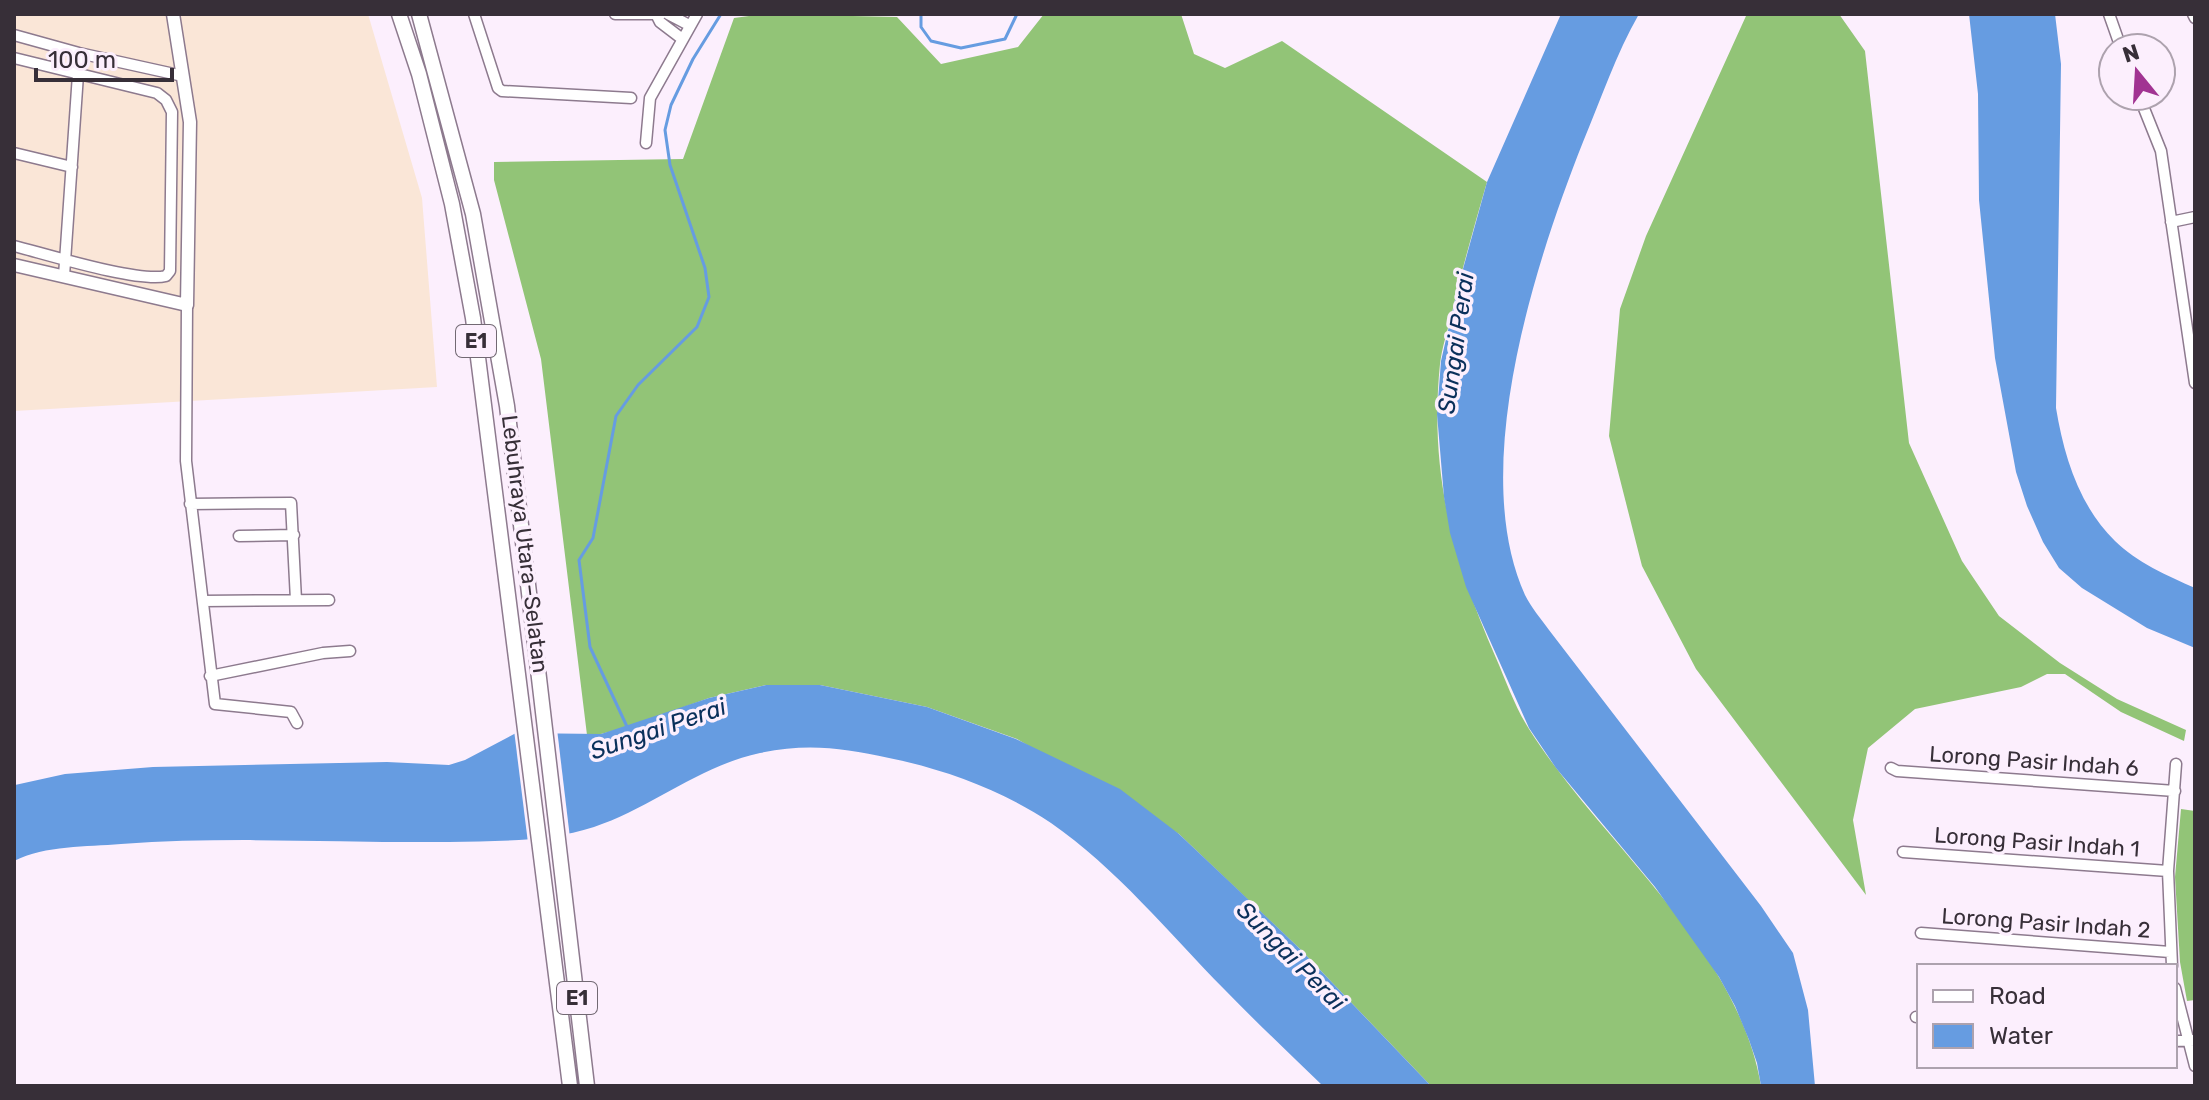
<svg xmlns="http://www.w3.org/2000/svg" width="2209" height="1100" viewBox="0 0 2209 1100" font-family="Rubik,sans-serif">
<rect width="100%" height="100%" fill="#fceffd"/>
<path fill="#fae6d7" d="M14,14H368L422,198L437,387L14,411Z"/>
<path fill="#92c477" d="M764,14L897,17L941,64L1018,47L1044,14H1181L1194,54L1225,68L1282,41L1487,182C1474,227 1461,272 1451,317C1447,332 1442,348 1440,364C1429,473 1453,559 1496,658C1506,681 1515,707 1529,729C1554,768 1584,804 1614,839C1675,912 1745,990 1761,1086H1431L1300,949L1179,834L1017,739L927,707L820,685H766L709,698L631,726L601,734L587,735L541,359L494,180V162L683,159L734,18Z
M1751,14H1839L1865,51L1909,443L1962,561L1999,616L2060,663L2117,699L2186,730L2184,741L2121,712L2065,674H2047L2021,687L1915,709L1868,748L1853,820L1866,895L1696,669L1642,566L1609,436L1620,309L1646,236L1746,16Z
M2181,809L2195,811V1000L2187,1001L2180,962L2175,877Z"/>
<path fill="#669ce1" d="M1561,14H1639C1616,54 1601,99 1583,142C1535,263 1468,469 1525,595C1531,607 1541,619 1549,630L1761,906L1793,953L1808,1010L1815,1086H1761L1757,1063L1749,1040L1735,1006L1719,977L1655,887L1556,768L1529,728L1466,587L1450,533L1444,497L1437,414L1441,361L1458,287L1487,182Z
M1969,14H2055L2061,64L2056,408C2064,456 2079,506 2115,541C2136,562 2168,576 2195,588V648L2147,628L2082,588L2059,568L2043,542L2027,506L2016,472L1995,358L1979,200L1978,94Z
M766,685H820L927,707L1016,739L1120,789L1179,834L1233,885L1300,949L1431,1086H1323C1290,1054 1256,1022 1224,989C1169,933 1116,868 1051,823C1004,791 944,769 889,758C843,748 807,743 760,753C699,766 651,808 594,827C548,842 497,841 449,842C340,843 231,836 121,844C86,847 46,845 14,861L15,785L65,774L153,767L387,762L449,765L465,760L516,733L601,734L709,698Z"/>
<path fill="#fceffd" d="M536,725L557,729L570,838L528,843L514,730Z"/>
<g fill="none" stroke-linecap="round" stroke-linejoin="round">
<path stroke="#669ce1" stroke-width="3" d="M921,14V27L931,41L961,48L1005,39L1017,14
M629,731L590,647L579,560L593,538L616,416L638,385L697,327L709,297L705,268L670,165L665,130L671,105L693,59L721,14"/>
<defs>
<path id="minor" d="M474,14L498,88L502,91L631,98
M615,14H661
M668,14L689,25
M2109,14L2121,48
M2193,14L2195,18
M657,16L660,22L681,38
M14,35L79,53L183,76
M14,58L157,93L166,100L172,112L170,271L166,276C138,283 46,254 14,246
M2139,96L2161,151L2195,383
M646,143L650,98L697,14
M14,153L72,167
M2171,222L2195,217
M64,276L79,60
M187,305L186,461L215,704L291,712L297,723
M190,504L291,503L296,600
M239,536L294,535
M203,601L329,600
M210,676L323,653L350,651
M1891,768L1897,771L2175,791
M1903,852L2168,871
M1921,933L2170,952
M2172,966L2168,871L2176,764
M2175,988L2195,1066
M1916,1017H1919
M2175,1041L2195,1040"/>
<path id="major" d="M14,265L187,305L190,122L173,14"/>
<path id="highway" d="M399,14L419,74L452,204L473,318L570,1086
M419,14L473,214L507,406L587,1086"/>
</defs>
<use href="#minor" stroke="#8d7a8e" stroke-width="13"/>
<use href="#major" stroke="#8d7a8e" stroke-width="15"/>
<use href="#highway" stroke="#8d7a8e" stroke-width="17"/>
<use href="#minor" stroke="#fff" stroke-width="10"/>
<use href="#major" stroke="#fff" stroke-width="12"/>
<use href="#highway" stroke="#fff" stroke-width="14"/>
</g>
<g text-anchor="middle" dominant-baseline="central" stroke-width="7" stroke-linejoin="round" paint-order="stroke">
<g fill="#fceffd" stroke="#726973" stroke-width="2">
<rect x="456" y="325" width="40" height="32" rx="6"/>
<rect x="557" y="982" width="40" height="32" rx="6"/>
</g>
<g font-size="20" font-weight="bold" fill="#372f38">
<text x="476" y="341">E1</text>
<text x="577" y="998">E1</text>
</g>
<g font-size="22" fill="#372f38" stroke="#fceffd">
<text transform="translate(525 544) rotate(83)">Lebuhraya Utara–Selatan</text>
<text transform="translate(2034 761) rotate(4)">Lorong Pasir Indah 6</text>
<text transform="translate(2037 842) rotate(4)">Lorong Pasir Indah 1</text>
<text transform="translate(2046 923) rotate(4)">Lorong Pasir Indah 2</text>
</g>
<g font-size="24" font-style="italic" fill="#0a305b" stroke="#fceffd">
<text transform="translate(1456 343) rotate(-82)">Sungai Perai</text>
<text transform="translate(658 729) rotate(-19)">Sungai Perai</text>
<text transform="translate(1291 956) rotate(45)">Sungai Perai</text>
</g>
</g>
<rect width="2209" height="1100" fill="none" stroke="#372f38" stroke-width="32"/>
<rect x="1917" y="964" width="260" height="104" fill="#fceffd" stroke="#ada2ae" stroke-width="2"/>
<rect x="1933" y="990" width="40" height="12" fill="#ffffff" stroke="#ada2ae" stroke-width="2"/>
<text x="1989" y="1004" font-size="24" fill="#372f38">Road</text>
<rect x="1933" y="1024" width="40" height="24" fill="#669ce1" stroke="#ada2ae" stroke-width="2"/>
<text x="1989" y="1044" font-size="24" fill="#372f38">Water</text>
<g transform="translate(2137 72) rotate(342)"><circle r="38" fill="#fceffd" stroke="#ada2ae" stroke-width="2"/>
<path d="M0-6L14 30L0 20L-14 30Z" fill="#a13392"/>
<text y="-12" font-size="22" font-weight="bold" text-anchor="middle" fill="#372f38">N</text>
</g>
<path d="M36 68v12h136v-12" fill="none" stroke="#372f38" stroke-width="4"/>
<text x="48" y="68" font-size="24" fill="#372f38" stroke="#fceffd" stroke-width="6" paint-order="stroke">100 m</text>
</svg>
